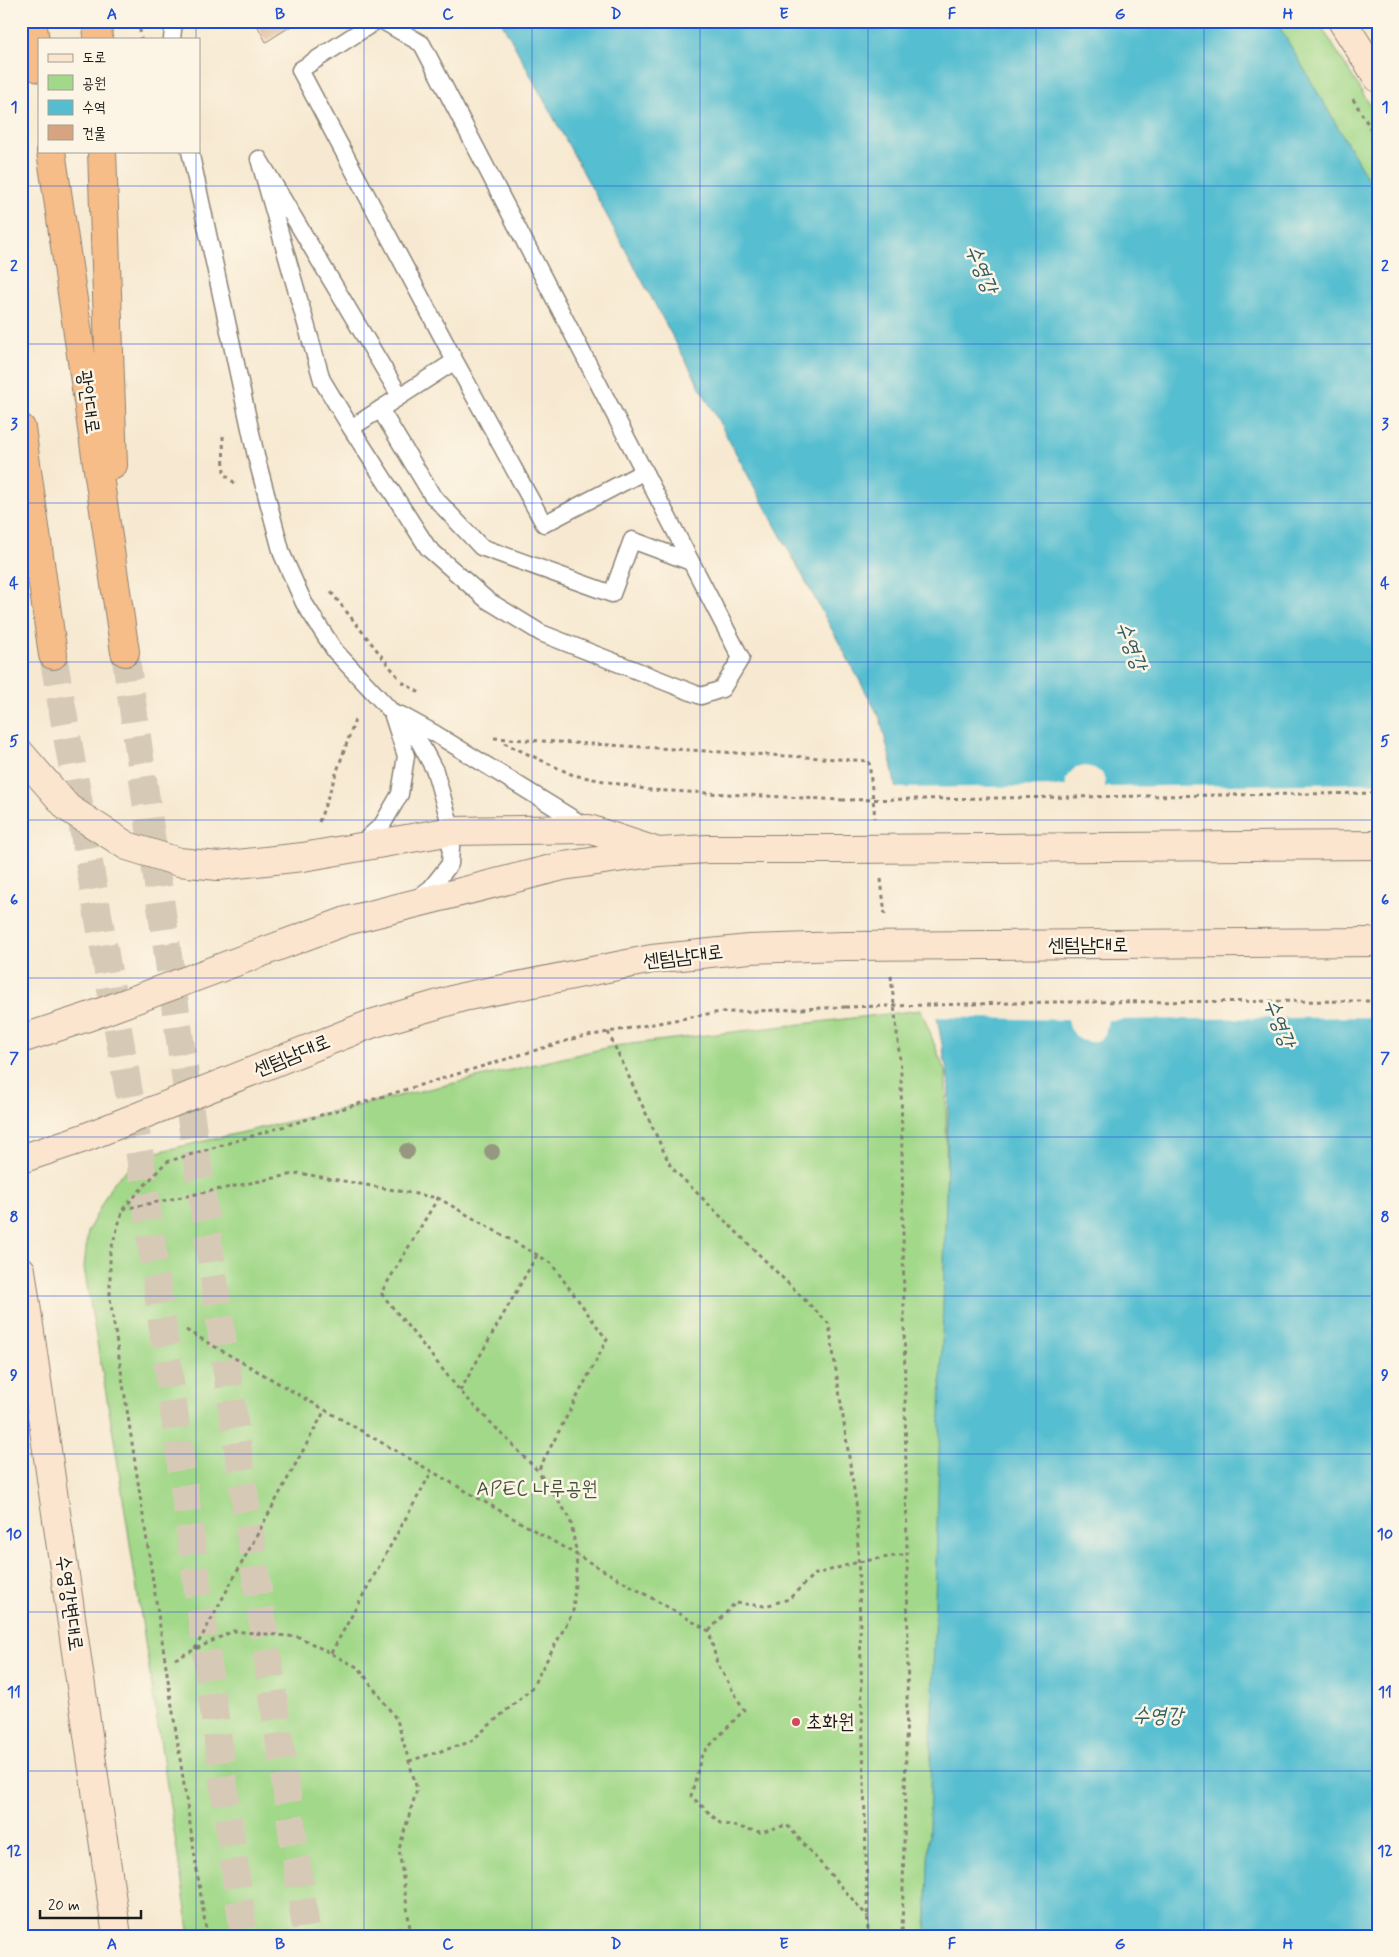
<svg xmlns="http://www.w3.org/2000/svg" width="1399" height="1957" viewBox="0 0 1399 1957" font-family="Mynerve,'Poor Story',sans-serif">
<rect width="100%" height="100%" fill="#fcf5e5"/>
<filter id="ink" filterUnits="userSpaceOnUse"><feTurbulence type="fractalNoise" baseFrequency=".02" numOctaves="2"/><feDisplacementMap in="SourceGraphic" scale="10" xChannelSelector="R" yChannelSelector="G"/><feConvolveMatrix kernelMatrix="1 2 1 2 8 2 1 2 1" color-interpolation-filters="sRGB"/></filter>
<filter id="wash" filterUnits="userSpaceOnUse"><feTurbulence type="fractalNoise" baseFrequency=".0096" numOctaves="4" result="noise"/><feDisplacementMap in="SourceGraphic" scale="20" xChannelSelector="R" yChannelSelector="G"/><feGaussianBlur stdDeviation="1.12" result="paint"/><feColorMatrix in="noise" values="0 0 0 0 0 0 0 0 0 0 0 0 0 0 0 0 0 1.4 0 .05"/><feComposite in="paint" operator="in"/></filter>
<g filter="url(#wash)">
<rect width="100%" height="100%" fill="#f7e9d1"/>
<path fill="#a2d889" stroke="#5f7a52" d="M1227,21H1318L1378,118V273Z
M921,1010L946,1074L950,1936H190L114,1439L84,1268L88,1231L112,1184L140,1156L614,1046Z"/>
<path fill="#54bed0" stroke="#386d76" d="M501,21H1276L1378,196V1936H926L949,1083L891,762L880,718Z"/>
<path fill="#f7e9d1" d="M1085,766L1094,768L1102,773L1105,781V787L1378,783V1017L1108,1020L1105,1034L1099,1040L1090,1042L1081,1040L1075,1035L1070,1028L1068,1020L933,1017L893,788L1066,786V779L1070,773L1076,767Z"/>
<g id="blocks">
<path fill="#d6a481" d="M255,21H299L266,42Z"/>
</g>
</g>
<g filter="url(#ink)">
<use href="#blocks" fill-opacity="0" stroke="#8a8276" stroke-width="1"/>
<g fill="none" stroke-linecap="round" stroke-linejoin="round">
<path stroke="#d6cab6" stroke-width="28" stroke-dasharray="28 14" stroke-linecap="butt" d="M125,652L307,1936
M53,655L140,1156L244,1936"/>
<defs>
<path id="lane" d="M376,21L300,70L455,361L351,428L428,548L487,600L541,633L701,696L722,689L741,658L422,44L383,21
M172,39L174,21
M190,151L256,456L282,554L304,603L335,651L419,741L435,771L452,831L450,864L431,888L419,897
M455,361L544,524L645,471
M380,409L432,495L481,547L612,594L632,540L691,562
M351,428L322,380L259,159L400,396
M401,715L434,733L585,826
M361,844L382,825L400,794L406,756L393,716"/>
<path id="secondary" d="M1342,21L1378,78
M21,754L68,808L127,846L179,862L218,866L303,857L452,831L589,829L655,851
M21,1039L88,1017L346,921L563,866L659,852L708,849H843
M21,1159L84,1138L371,1024L463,997L652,959L749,949L844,946
M21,1270L117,1936"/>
<path id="highway" d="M32,21L39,68
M97,21L98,39
M51,151L125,652
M102,151L113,465
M21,428L53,655"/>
</defs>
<use href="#lane" stroke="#8a8276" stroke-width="19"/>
<use href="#secondary" stroke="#8a8276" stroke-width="30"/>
<use href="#highway" stroke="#8a8276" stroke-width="30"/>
<path stroke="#8a8276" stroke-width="3" stroke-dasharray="4 4" stroke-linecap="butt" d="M139,21L141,39
M1353,99L1378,141
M223,436L224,474L236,484
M331,592L398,677
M402,682L420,693
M494,738L869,761L875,818
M504,743L573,775L650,790L842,800
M319,822L356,717
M881,879L885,915
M891,976L901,1070L907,1554L908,1653L902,1936
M608,1032L671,1167L829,1324L857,1510L868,1936
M123,1209L299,1173L438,1198L551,1263L607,1340L538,1471L460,1391L381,1293L438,1198
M186,1330L709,1631L717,1663L744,1710L702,1754L691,1796L720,1823L760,1832L787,1825L868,1917
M460,1391L537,1255
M709,1631L735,1603L765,1606L789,1599L813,1575L858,1562L907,1554
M195,1649L325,1410
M331,1653L432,1471
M175,1659L233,1631L299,1637L359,1668L397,1720L417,1789L399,1849L411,1936
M409,1761L470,1742L531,1689L573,1612L577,1555L570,1518L538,1471
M21,1917L24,1936
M207,1936L110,1298V1253L123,1209L166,1162L576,1038L713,1013L845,1007"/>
<use href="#lane" stroke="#fff" stroke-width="16"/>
<use href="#secondary" stroke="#fce5cf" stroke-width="28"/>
<use href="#highway" stroke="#f7bd88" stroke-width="28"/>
<defs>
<path id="secondary-bridge" d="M843,849L1378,845
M844,946L1378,942"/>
</defs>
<use href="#secondary-bridge" stroke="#8a8276" stroke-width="30" stroke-linecap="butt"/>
<path stroke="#8a8276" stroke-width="3" stroke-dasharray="4 4" stroke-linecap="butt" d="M842,800L1378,793
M845,1007L1056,1002L1378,1001"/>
<use href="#secondary-bridge" stroke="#fce5cf" stroke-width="28"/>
</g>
<g fill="#959780">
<circle cx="407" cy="1151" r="8"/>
<circle cx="492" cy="1152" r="8"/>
</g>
</g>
<path fill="none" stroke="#1d4ed8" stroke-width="1" stroke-opacity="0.55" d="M196,21V39M364,21V1936M532,21V1936M700,21V1936M868,21V1936M1036,21V1936M1204,21V1936M196,151V1936M21,186H1378M21,344H1378M21,503H1378M21,662H1378M21,820H1378M21,978H1378M21,1137H1378M21,1296H1378M21,1454H1378M21,1612H1378M21,1771H1378"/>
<circle fill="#d1495b" stroke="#fcf5e5" stroke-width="2" cx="796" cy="1722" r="5"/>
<g text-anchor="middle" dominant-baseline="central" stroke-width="5" stroke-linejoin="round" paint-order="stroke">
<g font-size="20" fill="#1c1c1c" stroke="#fcf5e5">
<text transform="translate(88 402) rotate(82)">광안대로</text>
<text x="1088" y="945">센텀남대로</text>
<text transform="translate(683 957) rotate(-7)">센텀남대로</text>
<text transform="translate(292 1056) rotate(-22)">센텀남대로</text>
<text transform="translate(69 1603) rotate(82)">수영강변대로</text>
</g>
<g font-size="20" fill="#44543d" stroke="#fcf5e5">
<text x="537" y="1489">APEC 나루공원</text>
</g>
<g font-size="20" fill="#1c1c1c" stroke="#fcf5e5" text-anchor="start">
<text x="806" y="1722">초화원</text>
</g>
<g font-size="21" font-style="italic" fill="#325d64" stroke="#fcf5e5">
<text transform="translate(981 269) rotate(67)">수영강</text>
<text transform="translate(1131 646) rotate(69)">수영강</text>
<text transform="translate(1279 1023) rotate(69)">수영강</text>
<text x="1158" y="1716">수영강</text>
</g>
</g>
<rect width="1399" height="1957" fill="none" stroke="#fcf5e5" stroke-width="55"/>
<rect x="38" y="38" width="162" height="115" fill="#fcf5e5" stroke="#a29e95"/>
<rect x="48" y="54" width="25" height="8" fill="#fce5cf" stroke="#a29e95"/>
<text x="82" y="62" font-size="15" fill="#1c1c1c">도로</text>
<rect x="48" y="75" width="25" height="15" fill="#a2d889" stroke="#a29e95"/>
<text x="82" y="88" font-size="15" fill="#1c1c1c">공원</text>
<rect x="48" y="100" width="25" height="15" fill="#54bed0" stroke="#a29e95"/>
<text x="82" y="112" font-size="15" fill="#1c1c1c">수역</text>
<rect x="48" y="125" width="25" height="15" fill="#d6a481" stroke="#a29e95"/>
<text x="82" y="138" font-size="15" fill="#1c1c1c">건물</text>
<path d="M40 1910v8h101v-8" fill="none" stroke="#1c1c1c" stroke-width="2.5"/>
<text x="48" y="1910" font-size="15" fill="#1c1c1c" stroke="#fcf5e5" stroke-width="4" paint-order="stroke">20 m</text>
<rect x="28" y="28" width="1344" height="1902" fill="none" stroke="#1d4ed8" stroke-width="2"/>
<g font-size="16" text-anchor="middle" font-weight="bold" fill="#1d4ed8">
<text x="112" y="19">A</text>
<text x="280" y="19">B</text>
<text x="448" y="19">C</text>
<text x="616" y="19">D</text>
<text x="784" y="19">E</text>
<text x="952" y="19">F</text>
<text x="1120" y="19">G</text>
<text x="1288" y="19">H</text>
<text x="14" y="112">1</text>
<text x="1385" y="112">1</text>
<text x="14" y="271">2</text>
<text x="1385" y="271">2</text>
<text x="14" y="429">3</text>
<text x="1385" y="429">3</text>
<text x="14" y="588">4</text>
<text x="1385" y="588">4</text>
<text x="14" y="746">5</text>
<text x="1385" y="746">5</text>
<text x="14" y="905">6</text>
<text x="1385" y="905">6</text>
<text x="14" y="1063">7</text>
<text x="1385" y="1063">7</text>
<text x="14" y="1222">8</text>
<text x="1385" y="1222">8</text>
<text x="14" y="1380">9</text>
<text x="1385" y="1380">9</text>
<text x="14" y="1539">10</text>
<text x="1385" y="1539">10</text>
<text x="14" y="1697">11</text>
<text x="1385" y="1697">11</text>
<text x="14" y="1856">12</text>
<text x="1385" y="1856">12</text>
<text x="112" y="1949">A</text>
<text x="280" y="1949">B</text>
<text x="448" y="1949">C</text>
<text x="616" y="1949">D</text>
<text x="784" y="1949">E</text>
<text x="952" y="1949">F</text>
<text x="1120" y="1949">G</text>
<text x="1288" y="1949">H</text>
</g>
</svg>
